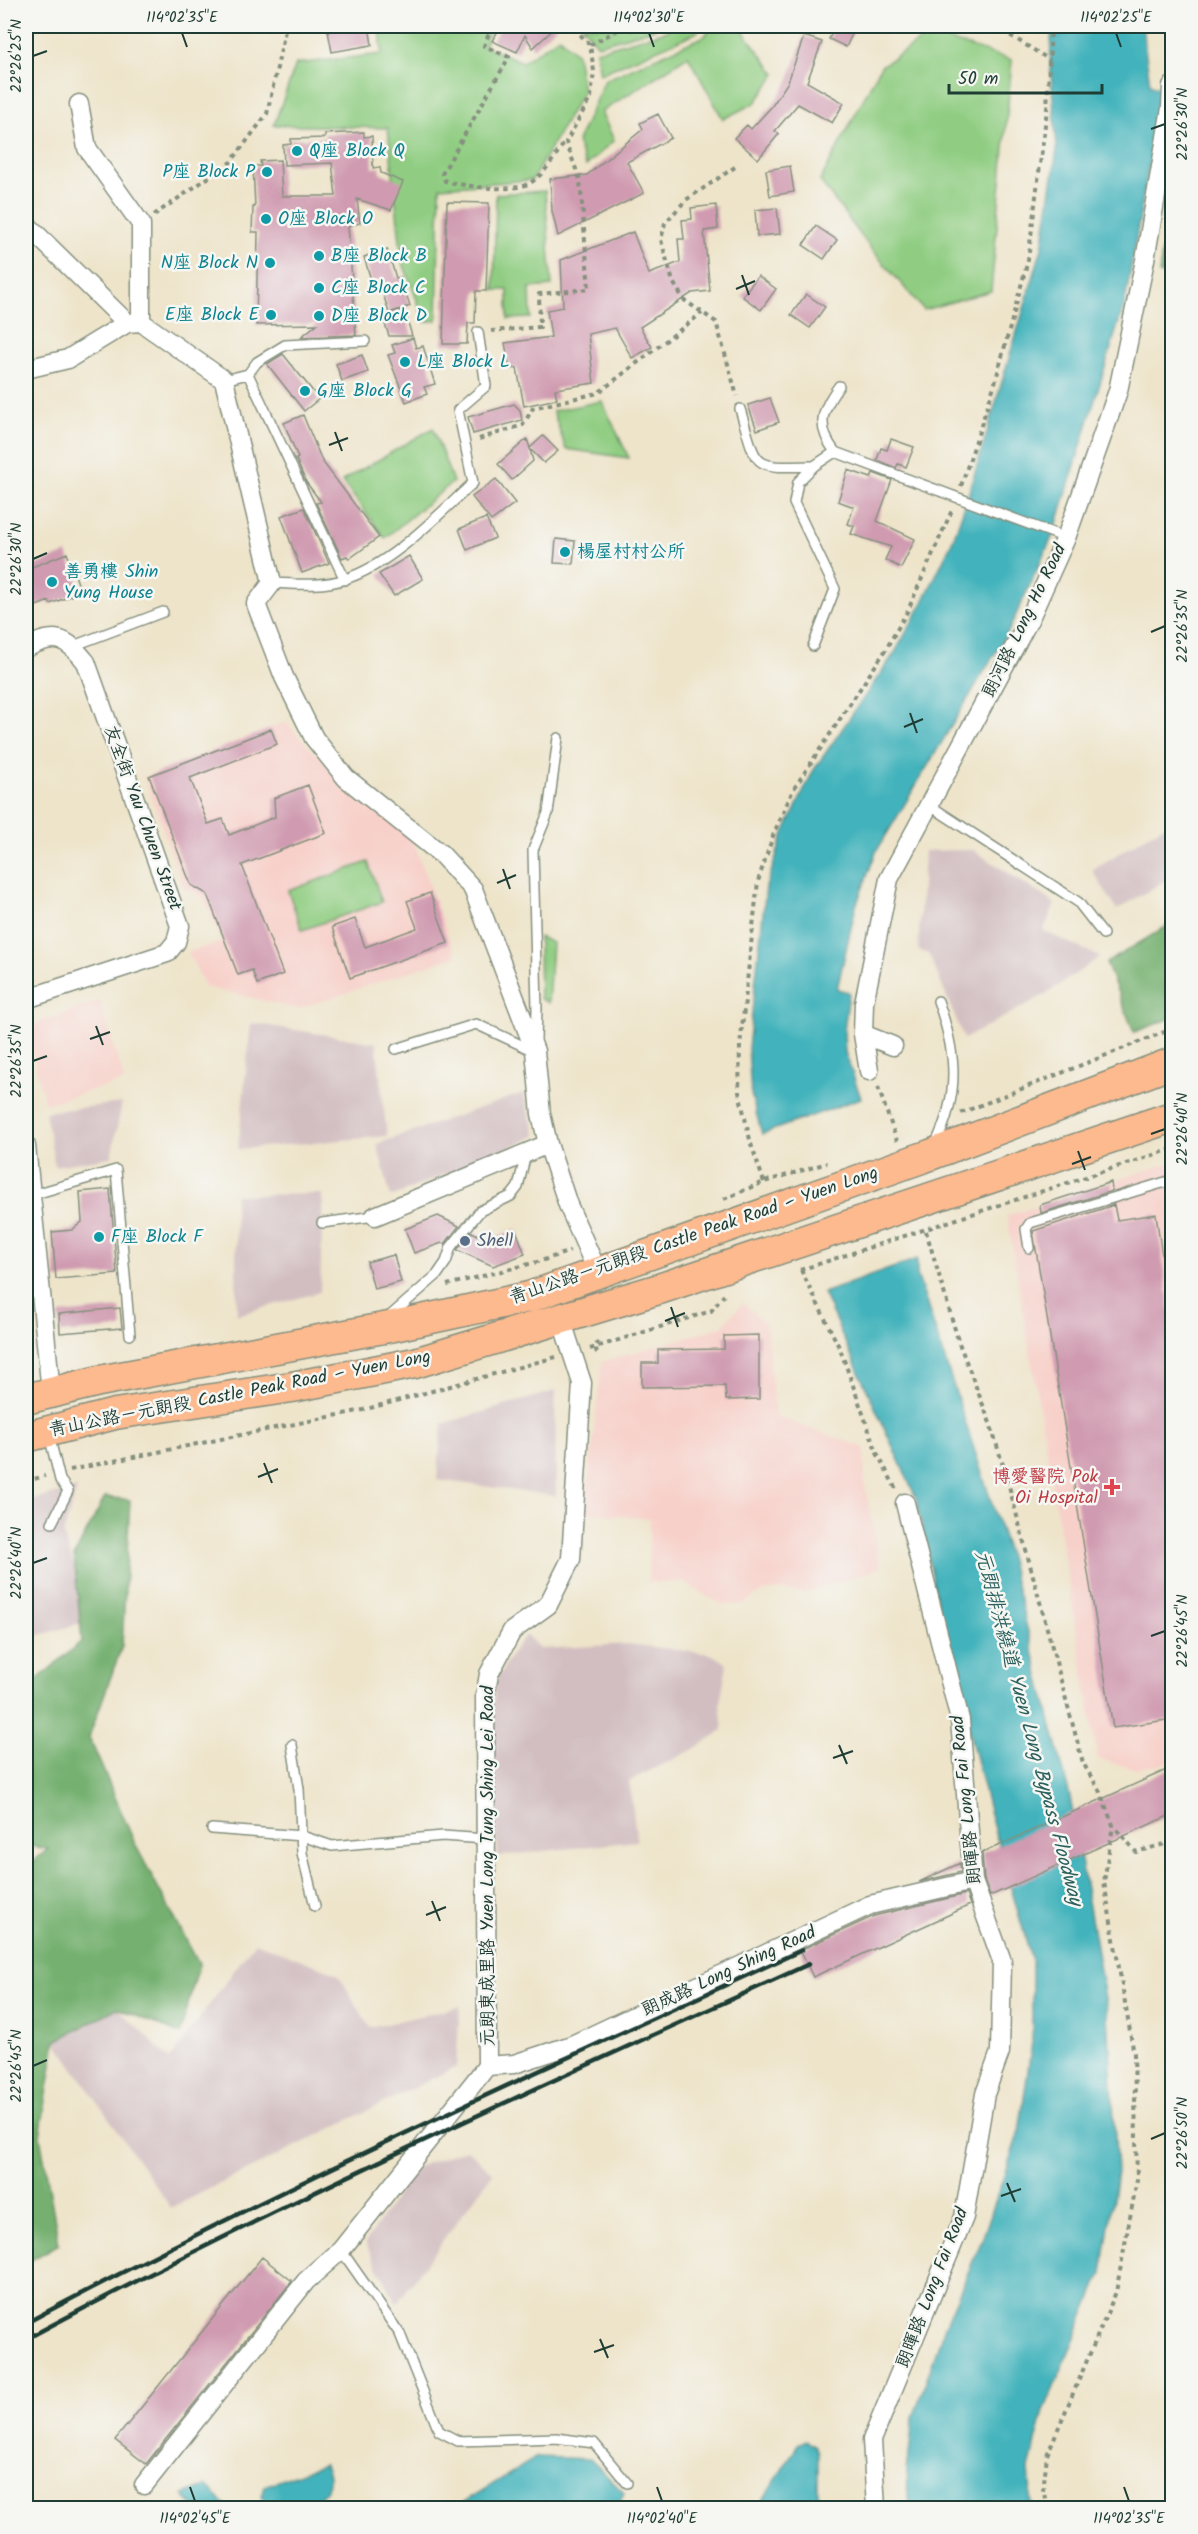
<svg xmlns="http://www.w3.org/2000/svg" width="1198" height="2534" viewBox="0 0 1198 2534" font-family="Kalam,'LXGW WenKai TC',sans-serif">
<rect width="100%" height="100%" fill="#f6f6f2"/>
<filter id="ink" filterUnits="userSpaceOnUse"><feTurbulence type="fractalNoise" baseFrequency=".0167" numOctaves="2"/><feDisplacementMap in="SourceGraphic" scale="12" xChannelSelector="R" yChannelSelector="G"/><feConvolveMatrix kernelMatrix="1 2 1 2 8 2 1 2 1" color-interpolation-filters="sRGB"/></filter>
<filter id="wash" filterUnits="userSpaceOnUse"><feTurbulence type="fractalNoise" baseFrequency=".008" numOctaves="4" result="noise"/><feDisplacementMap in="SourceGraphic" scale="24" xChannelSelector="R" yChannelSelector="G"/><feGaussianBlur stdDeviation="1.35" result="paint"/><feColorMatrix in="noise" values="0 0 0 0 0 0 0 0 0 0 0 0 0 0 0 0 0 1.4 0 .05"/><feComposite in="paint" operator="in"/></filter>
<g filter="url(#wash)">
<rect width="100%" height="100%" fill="#eee4ca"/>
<path fill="#f7d0c9" d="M285,722L319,757L412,838L456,956L298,1009L205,987L188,952L222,942L203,897L184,888L144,777Z
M99,1001L125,1081L45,1104L26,1027Z
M1172,1162V1762L1136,1769L1098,1759L1007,1216Z
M743,1303L766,1325L775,1416L864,1448L865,1485L880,1568L805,1593L782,1590L762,1592L743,1604L723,1605L685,1583L648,1582L650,1519L585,1512L602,1362L721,1327Z"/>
<path fill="#d2bec1" d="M1172,821V876L1117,910L1092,870Z
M973,850L1055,904L1043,931L1100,957L1044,995L964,1039L929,954L918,950L924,851Z
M251,1023L376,1043L387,1136L238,1149Z
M523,1093L536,1136L391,1197L377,1144Z
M122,1103L111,1157L55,1166L45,1112Z
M323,1194L320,1292L237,1315L235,1195Z
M555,1391L556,1496L437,1480L442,1424Z
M77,1488L63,1534L81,1587L102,1617L26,1639V1502Z
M526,1635L540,1649L628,1644L711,1654L727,1664L720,1703L723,1730L694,1749L629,1781L637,1841L498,1856L492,1741L495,1684L513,1651Z
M255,1942L338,1974L370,2028L460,2006L456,2067L171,2208L47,2029L105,1996L170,2059Z
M467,2149L493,2173L397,2303L365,2243L416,2167Z"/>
<path fill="#90cd82" stroke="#58855b" stroke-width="1.5" d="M380,26H492L484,46L523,62L559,37L577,54L583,91L532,180L440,187L437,320L425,322L402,260L388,128L274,125L296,64L382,54Z
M582,26H657L654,29L598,45Z
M672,26H702L696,33L600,74L596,51L667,31Z
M711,26H739L776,74L755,103L723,119L688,56L601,112L614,140L586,166L577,142L605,80L705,36Z
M930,34L1012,60L991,291L924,310L872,250L820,181L881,66Z
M545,191L552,286L530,288L531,318L508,319V290H494L496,194Z
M602,401L629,458L566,449L553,411Z
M433,428L453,482L385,538L342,481Z
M368,862L382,902L302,930L288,891Z
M539,937L552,943L548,1003L540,998Z"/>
<path fill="#74b070" stroke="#4a7652" stroke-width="1.5" d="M1172,179V273L1159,274Z
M1172,923V1018L1134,1032L1106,963Z
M105,1497L130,1500L122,1646L89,1737L136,1846L199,1964L180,2034L117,2008L56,2041L40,2136L59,2244L26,2263V1868L48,1849L26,1845V1689L82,1641L74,1556Z"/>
<path fill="#43b3bc" stroke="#317878" stroke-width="1.5" d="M1052,26H1142L1150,84L1162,90L1125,302L1054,533L1009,630L876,852L856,906L837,989L849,992L844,1031L845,1052L861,1098L762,1134L751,1094L748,1048L766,887L784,833L813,771L894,654L923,602L952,542L966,502L1042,248L1057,149L1050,61Z
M917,1259V1274L1008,1553L1070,1797L1108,2016L1117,2172L1102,2273L1044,2411L1029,2469L1032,2508H911L906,2481L913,2418L945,2326L982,2240L1019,2132L1032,2042V1961L992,1822L942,1625L916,1498L823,1293Z
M806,2440L815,2446L818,2452V2508H758L798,2444Z
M537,2457L590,2459L624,2493L617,2508H454Z
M324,2464C345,2497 297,2511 272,2507L261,2497L264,2486Z
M206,2486L229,2508H195L183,2494Z"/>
<g id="blocks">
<path fill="#d09bb1" d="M327,26H369L372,45L332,52Z
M501,26H557L533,48L525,35L517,52L492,41Z
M835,26H856L846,47L829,39Z
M804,36L822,42L807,82L844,103L832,123L798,104L775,131L779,134L758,159L734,138L747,125L751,129L772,106L788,82Z
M658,114L671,138L627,162L644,193L558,236L552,211L550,179L587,175L643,129L640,123Z
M364,132V137L372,136L373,168L380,167L381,173L403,182L391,210L357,199L360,223L348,226L356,335L301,337L317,324L256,325L258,232H252L253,207H255L253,166H261L260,161L280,160L282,196H336L332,163L284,165L283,145L291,144V139L325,138V134Z
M790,166L794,192L770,196L766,170Z
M447,202L489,203L486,291H476L475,323H468L467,344H443Z
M716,205L718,229L704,231L710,291L692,293L640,327L652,347L632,358L615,328L588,334L594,383L555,389L557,399L524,406L517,368L510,369L505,343L551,337L547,310L563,307L561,260L633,232L649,274L680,262L678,239H684L682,220L692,219L691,208Z
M777,208L780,234L757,236L755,210Z
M816,226L837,240L824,259L803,245Z
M387,249L396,278L401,277L410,306L389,313L379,280L372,283L364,257Z
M758,276L776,289L761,310L742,296Z
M806,294L825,307L810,328L791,315Z
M404,309L412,336H389L382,315Z
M413,338L416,348L423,346L435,384L424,387L427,394L406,402L388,355L395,353L392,345Z
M283,354L319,399L304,411L267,364Z
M362,355L368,372L342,381L336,364Z
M770,398L779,422L757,430L748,405Z
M514,404L520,410L522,420L473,434L468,417Z
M303,415L322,461L379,537L349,559L347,556L342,558L316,503L321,502L306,482L296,459L298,458L284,423Z
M543,436L558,451L544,463L530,449L533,461L512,480L498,464L527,439L530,448Z
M891,439L914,447L906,467L898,464L896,468L877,460L881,448L887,450Z
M848,470L871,478L873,473L892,480L877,521L915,539L901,568L885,560L891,547L851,534L854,526L848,524L854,507L838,501Z
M496,479L515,503L491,521L472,497Z
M304,508L329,563L302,573L281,516Z
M486,518L495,538L467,550L459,529Z
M556,539L575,541L573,564L554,563Z
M67,553L80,589L71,593V596L50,604L49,601L26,610L27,569Z
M409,556L423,579L394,596L379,574Z
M271,729L277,744L190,778L208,824L223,819L229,835L275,817L274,798L308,785L326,833L242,865L283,974L257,984L252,970L238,975L207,894L191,885L149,776Z
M430,893L448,943L350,978L332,927L355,919L365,947L417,928L407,901Z
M1111,1182L1112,1191L1041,1213L1040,1205Z
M110,1189L117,1274L56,1279L52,1232L72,1230L82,1222L80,1192Z
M1114,1205L1117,1220L1156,1214L1173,1333V1719L1113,1728L1033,1231Z
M438,1216L459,1226L445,1244L442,1243L414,1253L405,1229Z
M516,1230L525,1254L493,1266L457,1250L472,1232L488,1240Z
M394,1255L401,1282L374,1289L367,1262Z
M120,1308L122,1328L60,1333L59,1314Z
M759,1335V1399L726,1400L725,1386L642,1387V1363H658V1350L724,1349V1336Z
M1173,1767V1814L990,1896L984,1879L982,1853Z
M960,1863L961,1872L919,1882Z
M966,1894L970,1905L813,1977L800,1950L874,1916Z
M262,2257L292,2281L146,2464L115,2440Z"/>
</g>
</g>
<g filter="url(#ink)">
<use href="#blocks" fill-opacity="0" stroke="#86907f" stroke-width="1.5"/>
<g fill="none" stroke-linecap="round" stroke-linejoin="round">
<defs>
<path id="lane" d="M248,374L257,362L285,345L365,341
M224,380L248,374L345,580
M740,409C758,469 750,468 814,466
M835,452C816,426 821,411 839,386
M272,583C295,584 323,587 345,579C391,565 438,515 473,483L458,410L486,386L478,332
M73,646L163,612
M813,646L835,589L794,503L798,482L814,466L835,452L1066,538
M929,805L1078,902L1103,934
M536,1039L537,1009L533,850L548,813L558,738
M396,1049L476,1024L534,1051
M935,1145C960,1094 957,1054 938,1001
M32,1195L116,1170L130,1335
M322,1223L375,1216
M1029,1248L1026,1229L1030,1223L1172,1180
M390,1316L437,1275L446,1262L451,1247L480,1211L511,1196L518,1187L526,1154
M49,1435L60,1480L68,1491L52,1523
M292,1745L299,1789L302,1853L315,1906
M212,1829L302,1836L332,1846L443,1836L486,1839
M341,2250L400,2334L439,2431L458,2441L556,2438L594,2443L627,2483"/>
<path id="street" d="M79,104L87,148L141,224V322
M26,224L127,323
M26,369L68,359L127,323L141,322L224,380L272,583L256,604L284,677L314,738L346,778L441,854L473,889L535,1051L541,1114L548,1144L568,1205L598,1273
M26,648C55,633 65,636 86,662L180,926L176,942L167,953L26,999
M863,1034L893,1046
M869,1071L863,1034L864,1003L889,879L1029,620L1066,538L1118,391L1145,260L1171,108L1172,86
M26,1146L51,1392
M375,1216L548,1144
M487,2066L514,2064L572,2045L870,1905L973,1881
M144,2485L306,2281L341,2250L487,2066L485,1697L489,1674L512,1631L548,1605L571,1559L582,1383L561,1319
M876,2508L872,2440L964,2217L985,2094L1000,2052L1002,1961L973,1881L960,1720L905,1503"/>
<path id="primary" d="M26,1399L99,1381L389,1327L529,1297L930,1155L1172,1063
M26,1437L115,1414L292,1387L415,1363L659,1289L1172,1117"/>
</defs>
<use href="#lane" stroke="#86907f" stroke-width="12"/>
<use href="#street" stroke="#86907f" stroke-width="21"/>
<use href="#primary" stroke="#86907f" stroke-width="33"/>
<path stroke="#86907f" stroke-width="4" stroke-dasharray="4.5 4.5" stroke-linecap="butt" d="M492,26L484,46L509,57L442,174L445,181C465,186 509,193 528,184C544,176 555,156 565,142
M995,26L1050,60
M590,45L625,26
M735,167L686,200L665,223L661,240L673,282L684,300L716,322L737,396
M154,215L231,162L267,114L286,26
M491,331L540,327L539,294L589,289L580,180L566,142L591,97L594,71L590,45L572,26
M479,439L523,425L533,408L598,393L702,313
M961,486L995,383L1028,260L1047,109L1051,26
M878,1087L897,1141
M961,1113L1172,1029
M764,1182L751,1144L739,1092L740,1046L758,881L774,833L793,790L885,651L908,610L952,510
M724,1199L764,1182L827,1163
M926,1231L959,1343L990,1423L1006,1475L1083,1763L1099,1790L1113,1825L1136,1852L1172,1842
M800,1270L1172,1149
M801,1270L840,1349L877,1453L896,1489
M447,1285L541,1261L570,1251
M590,1349L711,1311L724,1295
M597,1353L595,1347L598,1342
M70,1470L363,1410L556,1357
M26,1481L45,1476
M1048,2508L1043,2491L1047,2455L1116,2292L1137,2180L1134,2054L1104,1882L1113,1825"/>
<use href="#lane" stroke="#fff" stroke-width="9"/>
<use href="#street" stroke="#fff" stroke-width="18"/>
<use href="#primary" stroke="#fcba8e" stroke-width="30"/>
<path stroke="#1f3d34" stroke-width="4.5" d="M26,2323C279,2187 541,2070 802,1950
M26,2339C281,2202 545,2084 809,1964"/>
</g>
</g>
<path fill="none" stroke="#1f3d34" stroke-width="2" d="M182,33L187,47M649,33L654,47M1116,33L1121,47M33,56L47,51M1151,129L1165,124M742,275L749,295M736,289L755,281M335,432L342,451M329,445L348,438M33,559L47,553M1151,632L1165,626M910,713L917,733M904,727L923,719M503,869L510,889M497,883L516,875M96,1026L103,1045M90,1039L110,1032M33,1061L47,1056M1151,1134L1165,1129M1078,1151L1085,1170M1072,1164L1091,1157M671,1307L678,1327M665,1321L685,1313M264,1463L272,1483M258,1477L278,1469M33,1563L47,1558M1151,1636L1165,1631M839,1745L847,1764M833,1758L853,1751M432,1901L440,1921M426,1915L446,1907M33,2066L47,2060M1151,2139L1165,2133M1007,2183L1015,2202M1001,2196L1021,2189M600,2339L608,2358M594,2352L614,2345M190,2487L195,2501M657,2487L662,2501M1124,2487L1129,2501"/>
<g fill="#0f9aa8" stroke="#f6f6f2" stroke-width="2">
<circle cx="297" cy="151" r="6"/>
<circle cx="267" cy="172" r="6"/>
<circle cx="266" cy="219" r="6"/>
<circle cx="319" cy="256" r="6"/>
<circle cx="270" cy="263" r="6"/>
<circle cx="319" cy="288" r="6"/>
<circle cx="271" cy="315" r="6"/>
<circle cx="319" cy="316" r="6"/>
<circle cx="405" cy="362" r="6"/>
<circle cx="305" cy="391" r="6"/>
<circle cx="565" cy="552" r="6"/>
<circle cx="52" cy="582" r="6"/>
<circle cx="99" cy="1237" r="6"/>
</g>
<circle fill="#5c6f8a" stroke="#f6f6f2" stroke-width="2" cx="465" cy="1241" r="6"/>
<path fill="#e0444e" stroke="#f6f6f2" stroke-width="2" d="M1109 1478h6v6h6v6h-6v6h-6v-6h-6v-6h6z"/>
<g text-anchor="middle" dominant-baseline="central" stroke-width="5" stroke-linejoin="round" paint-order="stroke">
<g font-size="18" fill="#0d838f" stroke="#f6f6f2" text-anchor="start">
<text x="309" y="151">Q座 Block Q</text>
<text x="255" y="172" text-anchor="end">P座 Block P</text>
<text x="278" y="219">O座 Block O</text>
<text x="331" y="256">B座 Block B</text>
<text x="258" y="263" text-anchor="end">N座 Block N</text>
<text x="331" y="288">C座 Block C</text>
<text x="259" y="315" text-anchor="end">E座 Block E</text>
<text x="331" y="316">D座 Block D</text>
<text x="417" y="362">L座 Block L</text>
<text x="317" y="391">G座 Block G</text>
<text x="577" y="552">楊屋村村公所</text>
<text x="64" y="572">善勇樓 Shin<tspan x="64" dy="21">Yung House</tspan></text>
<text x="111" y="1237">F座 Block F</text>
</g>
<g font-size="18" fill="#1f3d34" stroke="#f6f6f2">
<text transform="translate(1025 621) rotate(-64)">朗河路 Long Ho Road</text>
<text transform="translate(142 818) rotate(70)">友全街 Yau Chuen Street</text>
<text transform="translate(694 1236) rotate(-19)">青山公路－元朗段 Castle Peak Road – Yuen Long</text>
<text transform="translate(240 1394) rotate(-11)">青山公路－元朗段 Castle Peak Road – Yuen Long</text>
<text transform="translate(967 1800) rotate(-96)">朗暉路 Long Fai Road</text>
<text transform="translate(488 1866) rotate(-90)">元朗東成里路 Yuen Long Tung Shing Lei Road</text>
<text transform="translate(729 1972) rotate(-25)">朗成路 Long Shing Road</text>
<text transform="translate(933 2288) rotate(-69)">朗暉路 Long Fai Road</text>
</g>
<g font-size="18" fill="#4e5e75" stroke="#f6f6f2" text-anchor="start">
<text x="477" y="1241">Shell</text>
</g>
<g font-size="18" fill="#be3a42" stroke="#f6f6f2" text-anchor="end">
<text x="1098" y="1477">博愛醫院 Pok<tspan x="1098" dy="21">Oi Hospital</tspan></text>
</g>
<g font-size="20" font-style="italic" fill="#2a605d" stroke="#f6f6f2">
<text transform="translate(1028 1728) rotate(75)">元朗排洪繞道 Yuen Long Bypass Floodway</text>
</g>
</g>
<rect width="1198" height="2534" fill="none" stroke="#f6f6f2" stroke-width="66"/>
<path d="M949 84v9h153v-9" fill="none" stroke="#1f3d34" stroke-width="3"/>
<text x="958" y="84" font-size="18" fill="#1f3d34" stroke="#f6f6f2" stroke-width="4.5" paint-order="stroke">50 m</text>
<rect x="33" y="33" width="1132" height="2468" fill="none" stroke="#1f3d34" stroke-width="2"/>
<g font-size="15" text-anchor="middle" fill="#1f3d34">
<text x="182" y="22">114°02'35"E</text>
<text x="649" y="22">114°02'30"E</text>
<text x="1116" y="22">114°02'25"E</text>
<text transform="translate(16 56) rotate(-90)" y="5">22°26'25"N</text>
<text transform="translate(1182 124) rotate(-90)" y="5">22°26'30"N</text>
<text transform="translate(16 559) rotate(-90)" y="5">22°26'30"N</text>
<text transform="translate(1182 626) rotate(-90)" y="5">22°26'35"N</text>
<text transform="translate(16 1061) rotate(-90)" y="5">22°26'35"N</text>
<text transform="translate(1182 1129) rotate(-90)" y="5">22°26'40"N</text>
<text transform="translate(16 1563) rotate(-90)" y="5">22°26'40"N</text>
<text transform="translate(1182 1631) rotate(-90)" y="5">22°26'45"N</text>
<text transform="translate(16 2066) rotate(-90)" y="5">22°26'45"N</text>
<text transform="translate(1182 2133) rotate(-90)" y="5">22°26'50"N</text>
<text x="195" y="2523">114°02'45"E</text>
<text x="662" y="2523">114°02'40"E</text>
<text x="1129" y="2523">114°02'35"E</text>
</g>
</svg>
